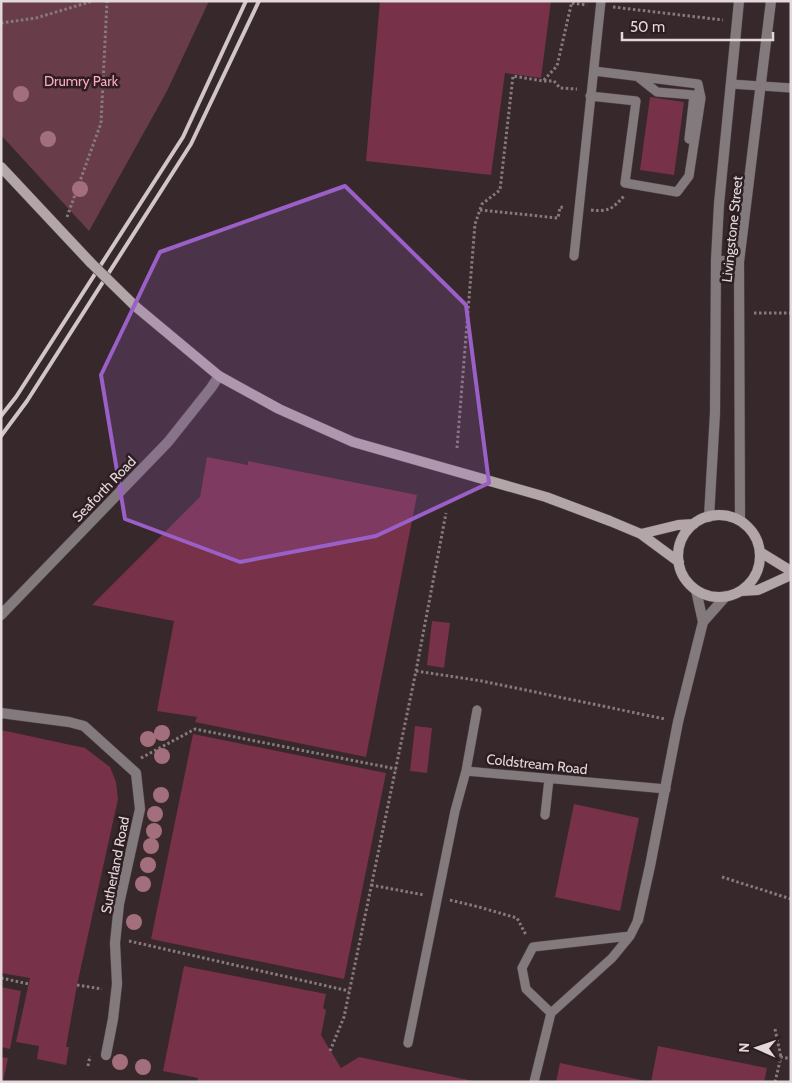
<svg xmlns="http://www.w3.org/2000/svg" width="792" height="1083" viewBox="0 0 792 1083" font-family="Cabin,sans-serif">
<rect width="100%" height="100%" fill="#37282b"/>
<path fill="#683d49" d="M1,1H209L167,91L89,231L1,135Z"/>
<path fill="#773148" d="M380,1H551L541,78L505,73L491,175L366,161Z
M650,97L684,102L674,175L640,170Z
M207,457L248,465V461L417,495L366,757L195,722L197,717L157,711L174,621L92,605L200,497Z
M432,621L450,623L444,668L427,665Z
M415,726L432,728L427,773L410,771Z
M1,730L85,748L110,767L116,782L118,799L77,985L66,1047H69L66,1065L37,1059L39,1046L16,1042L30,978L1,973Z
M193,734L386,773L344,979L151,939Z
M574,804L639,818L620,911L555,897Z
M184,966L326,994L323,1008L326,1010L321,1035L341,1068L359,1057L478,1082H197L198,1078L163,1071Z
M1,987L21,991L10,1049L1,1047Z
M658,1046L767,1068L764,1082H651Z
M1,1057L8,1058L3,1082H1Z
M560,1063L646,1081V1082H556Z"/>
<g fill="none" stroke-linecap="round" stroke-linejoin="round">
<defs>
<path id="lane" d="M638,77L657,92L694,95L689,139
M731,84L791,88
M590,96L636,101L625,183L677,192L689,176L701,98L698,84L594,71
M574,256L601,1
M716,260L739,262
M466,771L666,789
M545,815L549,779
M551,1013L526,989L522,968L533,947L630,936
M408,1043L455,811L466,771L477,710
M534,1082L551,1013L612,958L630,936L638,920"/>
<path id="street" d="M709,517L715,413L716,260L719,204L739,1
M740,520L739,262L771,1
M1,615L168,442L211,388L219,376
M703,622L726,596
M1,713L69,722L84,726L136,773L140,809L119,904L115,943L117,984L113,1019L106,1055
M638,920L650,866L678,722L703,622L696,590"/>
<path id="secondary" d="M1,167L91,263
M135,306L219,376L279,409L353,442L546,497L610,521L641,534L679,562
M678 556a41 41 0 1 1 82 0a41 41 0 1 1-82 0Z
M641,534L678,525L694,524
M760,552L791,571
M741,591L758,590L791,575"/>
</defs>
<use href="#lane" stroke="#534447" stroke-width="10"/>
<use href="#street" stroke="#534447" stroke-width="11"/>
<use href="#secondary" stroke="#534447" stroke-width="11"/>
<path stroke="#877a7d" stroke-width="3" stroke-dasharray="2.5 2.5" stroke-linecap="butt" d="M572,3L587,5
M613,7L723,20
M1,23L36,18L93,1
M544,81H554L560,88L577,89
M480,210L558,218L560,207L565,208
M591,210C609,212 612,209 624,196
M67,217L101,123L107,1
M754,313H791
M457,448L475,224L482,204L500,190L513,76L543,81L557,66L572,1
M416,671L482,681L665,719
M141,758L195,729L396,769
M722,877L791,899
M371,885L424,895
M450,900L479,907L517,918L526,935
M129,941L349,991
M1,978L29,984
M77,985L102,989
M775,1029L781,1057
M330,1051L344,1017L416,671L446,513
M88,1066L90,1056
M775,1082L781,1057L791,1059"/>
<use href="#lane" stroke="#827a7c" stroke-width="9"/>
<use href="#street" stroke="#827a7c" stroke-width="10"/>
<use href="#secondary" stroke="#b3a6a9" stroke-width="10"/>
<path stroke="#d0c5c8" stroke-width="4" d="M1,416L16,397L183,137L246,1
M1,436L27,401L191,144L259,1"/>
<defs>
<path id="secondary-bridge" d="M91,263L135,306"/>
</defs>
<use href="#secondary-bridge" stroke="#534447" stroke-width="11" stroke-linecap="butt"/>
<use href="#secondary-bridge" stroke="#b3a6a9" stroke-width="10"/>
</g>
<g fill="#a46f7d">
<circle cx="21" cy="94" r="8"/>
<circle cx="48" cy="139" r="8"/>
<circle cx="80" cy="189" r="8"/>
<circle cx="162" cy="733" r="8"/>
<circle cx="148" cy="739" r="8"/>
<circle cx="162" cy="756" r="8"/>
<circle cx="161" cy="795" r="8"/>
<circle cx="155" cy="814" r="8"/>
<circle cx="154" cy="831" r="8"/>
<circle cx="151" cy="846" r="8"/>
<circle cx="148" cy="865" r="8"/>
<circle cx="143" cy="884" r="8"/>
<circle cx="134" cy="922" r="8"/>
<circle cx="120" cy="1062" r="8"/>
<circle cx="143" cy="1067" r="8"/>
</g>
<path fill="#9a60c7" fill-opacity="0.2" stroke="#9a60c7" stroke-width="4" stroke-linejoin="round" d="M345,186L466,305L489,483L376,536L240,562L125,519L101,375L160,252Z"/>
<g text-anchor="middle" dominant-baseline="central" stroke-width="5" stroke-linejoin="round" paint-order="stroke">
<g font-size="14" fill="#fea9c0" stroke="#2d1e22">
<text x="81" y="81">Drumry Park</text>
</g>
<g font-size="14" fill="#e3d8db" stroke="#2d1e22">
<text transform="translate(732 229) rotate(-84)">Livingstone Street</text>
<text transform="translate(104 489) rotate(-46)">Seaforth Road</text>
<text transform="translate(537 764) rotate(6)">Coldstream Road</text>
<text transform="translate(115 865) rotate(-79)">Sutherland Road</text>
</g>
</g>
<rect width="792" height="1083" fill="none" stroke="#e3d8db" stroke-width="5"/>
<g transform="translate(757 1048) rotate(272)" stroke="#2d1e22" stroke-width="4" paint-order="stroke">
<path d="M0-4L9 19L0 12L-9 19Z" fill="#e3d8db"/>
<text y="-8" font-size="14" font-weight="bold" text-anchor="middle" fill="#e3d8db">N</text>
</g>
<path d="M622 32v8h151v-8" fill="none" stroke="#e3d8db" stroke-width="2.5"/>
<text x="630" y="32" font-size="15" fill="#e3d8db" stroke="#2d1e22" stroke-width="4" paint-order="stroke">50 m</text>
</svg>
